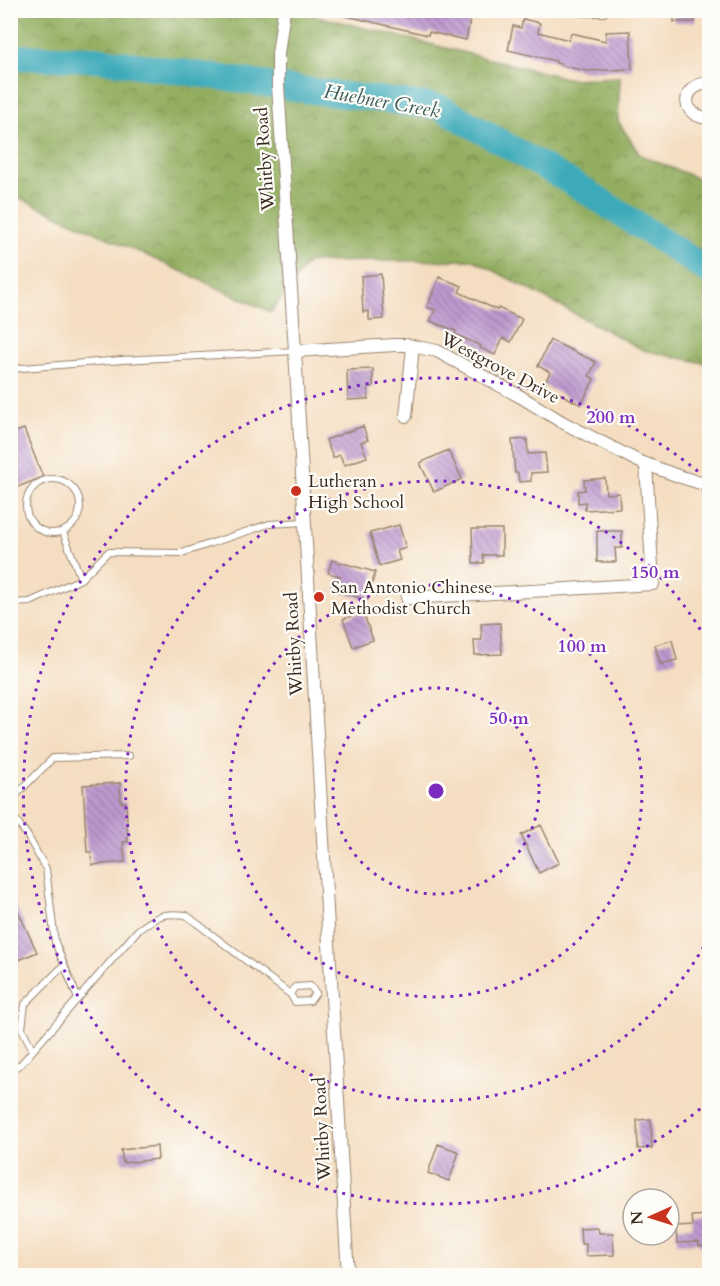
<svg xmlns="http://www.w3.org/2000/svg" width="720" height="1286" viewBox="0 0 720 1286" font-family="Cardo,serif">
<defs>
<pattern id="forest-crowns" width="20" height="18" patternUnits="userSpaceOnUse" patternTransform="scale(1.5)"><rect width="20" height="18" fill="#93ae60"/><path d="M2 6a3 3 0 1 1 6 0M12 15a3 3 0 1 1 6 0" fill="none" stroke="#798e4f"/></pattern>
<pattern id="building-back-hatch" width="6" height="6" patternUnits="userSpaceOnUse" patternTransform="scale(1.5)"><rect width="6" height="6" fill="#bd99cf"/><path d="M-1 5l2 2M0 0l6 6M5-1l2 2" fill="none" stroke="#9b7da7"/></pattern>
</defs>
<rect width="100%" height="100%" fill="#fdfcf7"/>
<filter id="ink" filterUnits="userSpaceOnUse"><feTurbulence type="fractalNoise" baseFrequency=".0167" numOctaves="2"/><feDisplacementMap in="SourceGraphic" scale="12" xChannelSelector="R" yChannelSelector="G"/><feConvolveMatrix kernelMatrix="1 2 1 2 8 2 1 2 1" color-interpolation-filters="sRGB"/></filter>
<filter id="wash" filterUnits="userSpaceOnUse"><feTurbulence type="fractalNoise" baseFrequency=".008" numOctaves="4" result="noise"/><feDisplacementMap in="SourceGraphic" scale="24" xChannelSelector="R" yChannelSelector="G"/><feGaussianBlur stdDeviation="1.35" result="paint"/><feColorMatrix in="noise" values="0 0 0 0 0 0 0 0 0 0 0 0 0 0 0 0 0 1.4 0 .05"/><feComposite in="paint" operator="in"/></filter>
<g filter="url(#wash)">
<rect width="100%" height="100%" fill="#f4ddc0"/>
<path fill="url(#forest-crowns)" stroke="#676c3f" stroke-width="1.5" d="M274,10L305,13L570,79L620,77L618,121L640,155L709,183V364L643,350L474,260L308,262L271,312L11,194V11Z"/>
<g fill="none" stroke-linecap="round" stroke-linejoin="round">
<path stroke="#3caaba" stroke-width="26" d="M10,57L96,59L297,89L440,107L584,190L710,272"/>
</g>
<g id="blocks">
<path fill="url(#building-back-hatch)" d="M343,10H466L465,14L471,15L466,40L429,32L428,35L342,15Z
M674,10H695V22H674Z
M523,19L540,23L538,32L569,40L571,33L606,41V32L630,31L632,69L587,71L563,66V65L556,63V61L508,50L513,26L521,28Z
M381,274L384,319L369,320V311L363,312L361,276Z
M439,277L462,286L459,292L497,310L498,308L522,319L511,342L503,338L495,355L480,348L481,346L455,334L456,331L430,321L435,310L427,307Z
M550,340L596,362L589,376L594,379L581,405L544,385L550,372L538,366Z
M373,369V387H368V399L348,400L347,370Z
M363,426L368,440L361,442L367,457L344,465L340,455L333,458L326,440Z
M24,429L43,477L10,490V434Z
M527,439L528,454L545,453L547,472L531,473V481L519,482L518,473H515L512,440Z
M448,450L462,479L434,492L420,463Z
M605,478L606,494L619,493L620,508L585,510V502L578,503V491L585,490L584,480Z
M399,525L406,548L397,551L400,560L379,566L370,533Z
M472,529H502V555H483L484,563H473Z
M597,531H622V548H615L616,562H597Z
M332,560L375,572L368,600L336,591L340,576L328,573Z
M363,612L373,640L353,647L343,619Z
M500,623L502,654L475,655L474,640H482L481,624Z
M672,640L677,660L660,664L655,645Z
M120,783L121,802H126L128,842H123L125,862L92,865L91,852H87L83,785Z
M541,825L559,863L539,873L521,835Z
M10,894L37,952L10,964Z
M651,1119L652,1148L638,1149L637,1120Z
M438,1144L459,1152L449,1181L428,1173Z
M157,1146L158,1159L123,1163L121,1150Z
M710,1215V1246H699V1242L677,1243L676,1227L693,1226L692,1216Z
M598,1227L599,1233H613L614,1255L586,1256V1244H581L580,1228Z"/>
</g>
</g>
<g filter="url(#ink)">
<use href="#blocks" fill-opacity="0" stroke="#98846f" stroke-width="1.5"/>
<g fill="none" stroke-linecap="round" stroke-linejoin="round">
<defs>
<path id="lane" d="M10,369L122,360L295,351
M26 506a27 27 0 1 1 54 0a27 27 0 1 1-54 0Z
M63,532L81,579
M10,603L30,602L81,579L108,552L182,553L269,524L304,522
M10,801L53,758L129,756
M10,812L27,835L46,869L55,942L78,999
M290,994L295,987L310,986L316,993
M33,1050L22,1029L25,1004L64,965
M10,1070L21,1064L138,930C158,916 161,912 186,915L290,994L295,1002L310,1001L316,993"/>
<path id="street" d="M284,10L278,54V85L295,351L348,1276
M582,10H603
M710,83C679,84 680,118 710,118
M295,351L395,345H407L437,351L521,397L562,422L638,461L678,476L710,486
M406,416L413,346
M407,598L653,584L646,464"/>
</defs>
<use href="#lane" stroke="#98846f" stroke-width="8"/>
<use href="#street" stroke="#98846f" stroke-width="14"/>
<use href="#lane" stroke="#fff" stroke-width="6"/>
<use href="#street" stroke="#fff" stroke-width="12"/>
</g>
</g>
<g fill="none" stroke="#7b2cbf" stroke-width="3" stroke-dasharray="3 6">
<circle cx="436" cy="791" r="103"/>
<circle cx="436" cy="791" r="206"/>
<path d="M708 939A310 310 0 1 1 708 643"/>
<path d="M707 1103A413 413 0 1 1 707 479"/>
</g>
<g fill="#c8321e" stroke="#fdfcf7" stroke-width="2">
<circle cx="296" cy="491" r="6"/>
<circle cx="319" cy="597" r="6"/>
</g>
<g text-anchor="middle" dominant-baseline="central" stroke-width="4.5" stroke-linejoin="round" paint-order="stroke">
<g font-size="18" fill="#3b2a1e" stroke="#fdfcf7">
<text transform="translate(265 159) rotate(-94)">Whitby Road</text>
<text transform="translate(500 368) rotate(28)">Westgrove Drive</text>
<text transform="translate(294 644) rotate(-93)">Whitby Road</text>
<text transform="translate(322 1129) rotate(-93)">Whitby Road</text>
</g>
<g font-size="18" fill="#3b2a1e" stroke="#fdfcf7" text-anchor="start">
<text x="308" y="481">Lutheran<tspan x="308" dy="21">High School</tspan></text>
<text x="331" y="587">San Antonio Chinese<tspan x="331" dy="21">Methodist Church</tspan></text>
</g>
<g font-size="20" font-style="italic" fill="#3b5d5c" stroke="#fdfcf7">
<text transform="translate(382 101) rotate(10)">Huebner Creek</text>
</g>
</g>
<circle cx="436" cy="791" r="9" fill="#7b2cbf" stroke="#fdfcf7" stroke-width="3"/>
<g font-size="18" text-anchor="middle" font-weight="bold" fill="#7b2cbf" stroke="#fdfcf7" stroke-width="4.5" stroke-linejoin="round" paint-order="stroke">
<text x="611" y="423">200 m</text>
<text x="655" y="578">150 m</text>
<text x="582" y="652">100 m</text>
<text x="509" y="724">50 m</text>
</g>
<rect width="720" height="1286" fill="none" stroke="#fdfcf7" stroke-width="36"/>
<g transform="translate(651 1217) rotate(267)"><circle r="28" fill="#fdfcf7" stroke="#afa8a0" stroke-width="1.5"/>
<path d="M0-4.5L10 22L0 15L-10 22Z" fill="#c8321e"/>
<text y="-9" font-size="16" font-weight="bold" text-anchor="middle" fill="#3b2a1e">N</text>
</g>
</svg>
